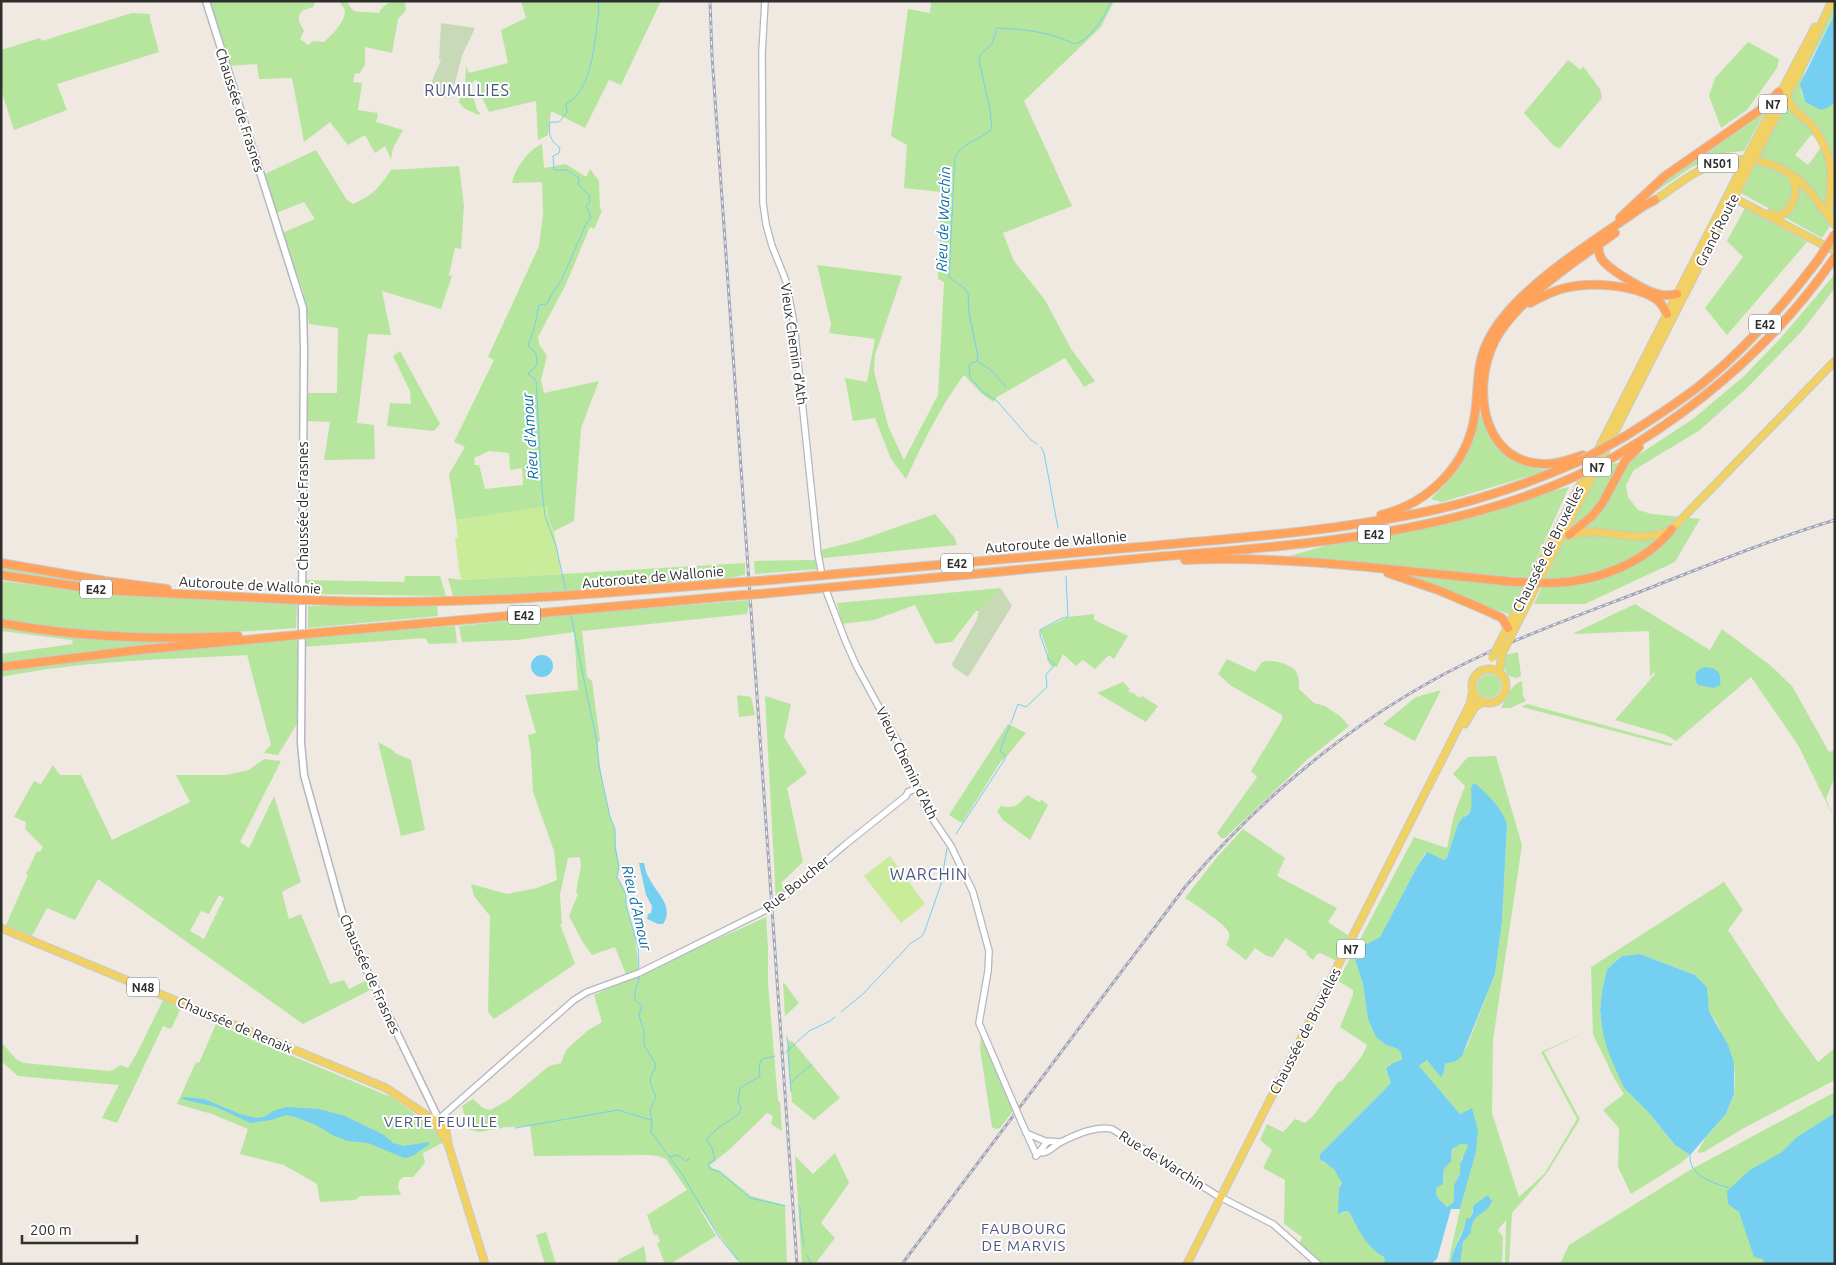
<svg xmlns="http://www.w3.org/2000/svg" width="1836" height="1265" viewBox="0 0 1836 1265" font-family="Ubuntu,sans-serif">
<rect width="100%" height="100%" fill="#efe9e1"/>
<path fill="#b6e59e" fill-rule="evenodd" d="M208,1H316L313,7L303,10C295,18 300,23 304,31L300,39L308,45L313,41L324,42C333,34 345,22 345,10L339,1H347C352,12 355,12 366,12C371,12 374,13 379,13C385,1 393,1 405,1L406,10L398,19L392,53L365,47V65L359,74L355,73L353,82L362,83L358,110L378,113L376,122L403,130L393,148L391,159L385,146L375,153L365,135L348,145L330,122L304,142L292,78L259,79L257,64L228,66Z
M521,1H661L621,85L609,80L585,128L551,111L548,135L538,140L536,101L489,112L480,93L477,80L473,81L471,88L461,89V86L465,84L466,66L469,73L508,63L501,30L526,18Z
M931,1H1114L1101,27L1024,101L1072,206L1003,233L1014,261L1045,300L1071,349L1095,381L1084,387L1065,358L997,397L993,402L981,393L964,375C939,408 923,443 906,479L891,459L875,418L853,421L845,378L867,382L875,339L829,333L831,324L817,265L902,276L875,355L874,371L888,426L904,460L938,395L944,282L938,279L941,192L904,188L907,145L891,136L908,9L930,13Z
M1835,2V13L1805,71L1801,91L1805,102L1813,106L1829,107L1835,103V219L1822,238L1741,193ZM1811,135L1822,138V146L1808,165L1795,155Z
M132,13L150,14V19L159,52L57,84L67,110L14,130L1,90V50L40,38L42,41Z
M1748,42L1779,59L1777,68L1747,110L1721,128L1709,96L1715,78Z
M1568,60L1581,70L1583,66L1600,89L1602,98L1560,148L1554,146L1524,113Z
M473,92L476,95L473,96L477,110L480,113L479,115L465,109L459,102L460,96Z
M1768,106L1744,151L1723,153L1692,167L1651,195L1676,170Z
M542,144L544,168L566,164L586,177L590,169L599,181L600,208L602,211L594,229L590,227L566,284L538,337L539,344L547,356L541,380L544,393L599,381L581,428L574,521L554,531L548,518V507L456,520L449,474L465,447L454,442L494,360L488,357L539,246L543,215L542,182L512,183C515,168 528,150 542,144ZM489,451L509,453L510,470L522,468L523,485L485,489L479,465H475L474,458Z
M316,150L347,200L353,204C372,196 380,187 391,170L459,166L464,206L461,249L455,248L449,275L452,276L441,309L382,291L391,335L368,334L357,423L374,425L375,459L324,460L330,422L306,421L305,393H337L338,328L309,324L303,291L282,233L315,219L304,202L276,213L265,174Z
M1745,208L1807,242L1727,335L1705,308L1743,257L1727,241Z
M1835,274V288L1802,331L1747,388L1700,430L1634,470L1626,485L1628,497L1638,510L1652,514L1700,519L1675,562L1585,604H1534L1595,473L1611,464L1629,461L1693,419L1744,376L1780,339Z
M400,351L440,424L434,431L387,426L390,403L411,404L410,391L393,356Z
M1480,414C1497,451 1505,466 1549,470L1442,502L1431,499C1459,471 1473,454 1480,414Z
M1569,487L1528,578L1286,557L1328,545Z
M935,514L955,538L957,545L823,558L821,550L857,541Z
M815,560L817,569L755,574L754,561Z
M745,563V575L728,578L530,594L453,596L448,578L462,580Z
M1,566L135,588L82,583L1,570Z
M1404,571L1524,586L1509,614L1409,580Z
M405,576H440L446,596L306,594L305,580L404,582Z
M1,581L115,595L297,604L296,628C224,633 153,638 81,632C54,629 28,624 1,620Z
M1001,588L1002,590L979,611H976L952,642L935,644L915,605L874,620L842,624L837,603Z
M750,600L747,614L582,631L587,677L592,681L600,741L597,742L601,774L610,817L615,829L616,848L619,866L617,877L626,894V905L635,936L639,973L627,977L615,947L592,955L582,941L569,916L578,894L576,892L581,866L580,857L568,858L560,895L562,924H560L575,964L494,1019L488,1012L490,916L474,896L471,884L507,894L537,888L557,880L554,851L533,792L531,754L528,735L536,733L525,695L578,690L574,632L517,640L462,642L459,626L575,614Z
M1635,604L1710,650L1722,629L1771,666L1792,686L1829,752L1835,750V776L1826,799L1835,820L1798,745L1751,677L1676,741L1666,735L1615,720L1655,674L1654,672L1650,677L1649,631L1572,634Z
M308,606H437L438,616L308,628Z
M1094,614V620L1128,636L1114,659L1109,655L1095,669L1083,660L1076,666L1063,654L1057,667L1051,666L1047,660L1048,653L1040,630L1068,617Z
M455,626L457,643L429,644L425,638L301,647L302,638Z
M1,627L95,639L195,641L74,653L1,664V654L73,644L72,640L1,631Z
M293,640L299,641L297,724L278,755L264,753L271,745L247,655C167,659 80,661 1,677V672L103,657Z
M1518,652L1521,676L1516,678L1508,676L1503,665L1505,655Z
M1227,659L1255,672L1262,662C1271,659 1287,663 1294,669C1299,674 1299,682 1299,689L1314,703L1325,706L1340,716L1349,726L1308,759L1225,838H1221L1217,833L1257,777L1251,771L1282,720V715L1230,685L1218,674Z
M1477 686a12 12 0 1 1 24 0a12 12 0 1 1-24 0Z
M1522,681L1523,696L1526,701L1510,708H1501C1506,699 1511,684 1522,681Z
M1123,682L1130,689L1128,691L1131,693L1132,692L1140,698L1142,696L1158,706L1146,722L1097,693Z
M1441,690L1415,741L1383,724L1416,697Z
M737,695L751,697L755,715L739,717Z
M765,696L791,704L784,737L807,773L787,788L803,862L781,883L786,891L776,901Z
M1527,704L1673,744L1671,746L1522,707Z
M1008,724L1026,733L1007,756L1001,761L962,823L949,815Z
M378,742L394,751L395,753L411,760L425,830L401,836Z
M1496,756L1522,845L1493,1040L1492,1113L1519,1197L1545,1173L1577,1119L1541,1052L1588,1031L1544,1052L1580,1119L1547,1173L1512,1213L1509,1264H1505L1506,1220L1498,1230L1503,1237L1502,1264L1459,1263L1463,1242L1471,1233V1225L1477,1216L1491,1205V1197L1473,1206C1473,1213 1471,1218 1466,1221V1224C1461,1231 1451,1256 1451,1264H1448L1460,1209L1476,1152L1472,1108L1460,1114L1419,1066L1427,1060L1444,1072L1445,1064L1456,1061L1466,1049L1495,974L1502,922L1507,824L1471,793C1474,802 1472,814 1463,817L1458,824L1447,857L1444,860L1426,852L1418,865L1380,937L1372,942L1355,960L1363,984L1368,1019L1376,1037L1386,1045L1398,1049L1401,1053L1402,1061L1390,1064L1386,1069L1391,1083L1320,1154L1324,1163C1334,1165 1339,1174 1342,1183L1340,1186L1341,1214L1347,1211L1350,1213L1357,1227L1384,1257L1385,1264H1321L1299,1244L1302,1237L1284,1224L1285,1180L1263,1168L1272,1150L1260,1140L1267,1124L1283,1132L1295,1119L1305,1123L1313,1116L1338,1082L1342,1081L1362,1056L1367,1045L1340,1027L1353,995V990L1338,981L1414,837L1447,848L1454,815L1465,786L1453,774L1468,757Z
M264,759L281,761L240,842L249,848L274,796L301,882L282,892L289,919L301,914L330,984L344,980L349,989L367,980L372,989L303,1024L98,879L75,920L47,908L32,936L6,925L28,875L26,874L37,851L40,852L43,847L25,829L26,822L14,817L34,781L41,784L53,765L60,775H81L112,840L190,802L176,775H226L249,770ZM219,895L224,898L204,939L190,931L201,911L209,914Z
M1027,795L1039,802L1042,800L1048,805L1030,840L1003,820L997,811L1001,806C1015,809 1018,805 1027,795Z
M1243,829L1285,858L1277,876L1337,908L1328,922L1349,936L1337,961L1320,953L1317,954L1313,960L1306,954L1307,952L1286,938L1273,957L1267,956L1255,948L1246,960L1226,945C1228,941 1230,937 1229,933C1226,924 1194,904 1185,898L1218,856Z
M1724,882L1743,910L1728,930L1785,1017L1818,1062L1835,1048V1080L1742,1129L1704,1152L1697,1153L1706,1137L1726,1114L1734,1095L1735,1078L1734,1063L1717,1023L1709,1011L1707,987L1695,975L1640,954L1622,956L1607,969L1602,991L1600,1010L1603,1034L1624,1088L1649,1113L1675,1145L1690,1155L1681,1163L1631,1194L1618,1167L1619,1128L1603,1110L1624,1094L1615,1080L1593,1034L1591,967Z
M766,917L768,946V983L778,1101L780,1102L782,1131L771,1124L773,1116L767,1113L730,1149L710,1165L712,1168L720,1171L751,1196L785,1205L787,1264H740L695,1201L716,1236L670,1264H658L664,1262L657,1243L660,1242L658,1235H654L647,1215L687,1190L666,1159L658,1156L647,1155L534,1156L530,1126L506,1127L479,1132L468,1129L462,1106L473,1099L483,1108L490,1110L507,1101L549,1066L561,1063L566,1050L587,1031L602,1022L594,995Z
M784,983L799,1003L785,1016L783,984Z
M163,1000L181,1008L171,1029L163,1026L117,1123L102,1118L119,1085L18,1076L1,1061V1042L17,1060L24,1063L108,1071L113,1070L120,1065L128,1068L137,1053Z
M216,1024L393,1098L430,1125L436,1134L440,1135L442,1143L423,1153L425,1163L413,1177H403L399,1181L398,1187L401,1195L360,1196L355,1200L320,1202L317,1184L284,1165L240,1154L248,1129L212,1114L177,1104L196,1062L199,1063Z
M981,1035L1013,1111L1000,1128L996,1129L992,1127L980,1049Z
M789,1040L793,1042L840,1098L814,1120L792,1102L787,1047Z
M1835,1092V1264H1560L1569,1245L1690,1170Z
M1461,1144H1466L1468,1146L1465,1155L1461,1159L1460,1174L1454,1185V1202L1447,1207C1441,1201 1435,1197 1436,1188L1444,1180V1168L1452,1158C1451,1150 1453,1147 1461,1144Z
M835,1153L849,1183L821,1223L835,1238L815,1264H802L795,1156L813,1174Z
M533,1225L536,1235L546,1232L556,1264H545Z
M644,1246L647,1264H617L618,1260Z"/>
<path fill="#c8d9b8" d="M441,23L475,28L462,56L451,98L448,99L429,88L441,60L439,59Z
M1002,590L1012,606L968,677L953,667L952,664L976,621L979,611Z"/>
<path fill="#c9ec9a" d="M548,506V518L554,531L561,574L462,580L460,576L455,538L458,537L456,520Z
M890,856L925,904L901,923L864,876Z"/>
<path fill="#75cff0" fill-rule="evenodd" d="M1835,13V103L1829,107L1821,110L1805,102L1800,84Z
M531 666a11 11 0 1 1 22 0a11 11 0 1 1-22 0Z
M1705,667C1717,668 1722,672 1720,685L1714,688L1698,685C1693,677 1695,670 1705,667Z
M1473,784H1476C1489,796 1501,807 1507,824L1502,922L1495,974L1462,1056L1456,1061L1445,1064L1444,1072L1441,1077L1427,1060L1419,1066L1460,1114L1472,1108L1478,1130L1476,1152L1460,1209H1451L1437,1259L1431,1264H1385L1384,1257C1368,1249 1357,1228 1350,1213L1347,1211L1338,1214L1339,1189L1342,1183L1334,1169L1320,1159V1154L1391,1083L1386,1069C1391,1063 1395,1062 1402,1060L1401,1053L1398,1049L1386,1045L1376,1037L1368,1019L1363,984L1355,960L1359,950L1362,947L1380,937L1418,865L1427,852L1444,860L1447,857L1458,824L1463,817C1475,814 1471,798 1471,788ZM1461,1144H1466L1468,1146L1460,1164V1174L1454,1185V1202L1447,1207C1441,1201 1435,1197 1436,1188L1443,1184L1444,1168L1451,1162L1452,1149Z
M639,863H644C645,868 646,874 649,878C656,893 675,906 663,924H658L647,919L648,914L651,913L652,906L646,895Z
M1640,954L1695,975L1707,987L1709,1011L1728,1045L1734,1063V1094L1726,1114L1690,1155L1675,1145L1649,1113L1624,1088L1609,1054L1603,1034L1600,1010L1602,991L1607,969L1622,956Z
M183,1097L204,1099L240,1114L256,1118L264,1117L273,1111L286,1107L319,1109L345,1116L384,1135L393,1143L404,1146L429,1142V1145C420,1149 414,1158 404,1158L368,1143L348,1141L334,1136L316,1125L295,1117L286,1115L271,1120L251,1123L216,1107L182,1099Z
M1835,1113V1264H1764L1763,1259L1754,1257L1739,1212L1728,1204L1727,1191L1750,1170L1782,1152L1797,1137Z
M1488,1195L1492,1201C1488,1215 1471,1212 1471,1233L1463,1242L1460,1264H1451C1451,1250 1465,1233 1466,1219L1470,1218L1473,1212V1206Z"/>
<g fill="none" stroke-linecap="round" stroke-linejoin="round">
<path stroke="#75cff0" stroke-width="1" d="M977,361L991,370L1006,387
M1037,444L1031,440L997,401L983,392L970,377L969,367L971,363L977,361L978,357L969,313L968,293L964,288L949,277L955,158C960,143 981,140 992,129L990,110L979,60L981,54L992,44L997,28C1028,30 1046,31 1075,44C1093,38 1103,17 1112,1
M1041,447L1044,453L1058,528
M566,591L556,546L545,516L542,490L536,380L528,374L537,365L536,353L528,346L534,329L539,305L547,304L553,292L561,281L586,224L591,218L586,206L590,202L589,195L578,185L579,178L567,170H554L553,156L559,153L560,148C550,140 548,134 550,122H559L567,112L566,104C594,89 594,40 599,12L598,1
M571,616L597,743L599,766L610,817L615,829V847L619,866L617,877L626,894V905L638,947L639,970
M1011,723L1018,704L1026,707L1047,687L1046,675L1055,664L1049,660L1040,635V630L1062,618L1068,617L1066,576
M956,834L1005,759V756L1000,750L1010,725
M640,976L635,991V1000L642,1006L639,1015L644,1032V1045L655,1063V1069C647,1080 651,1085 656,1097L650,1109L652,1121L651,1132L682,1174L719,1237L738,1260
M841,1012L863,994L911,943L921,937L924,933L941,884L947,848
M787,1037L789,1051
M785,1053L809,1031L830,1021L835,1017
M788,1053L791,1091
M775,1056L762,1059L759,1065L760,1076L740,1088L738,1101L741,1108L739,1114L717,1129L706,1139L712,1148L715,1160L708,1164L710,1169L720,1172L750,1198L785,1206
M790,1083L812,1064
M515,1128L618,1110L651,1120
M1690,1155C1689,1177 1712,1182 1729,1188
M669,1157L678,1155L685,1161L689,1159
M798,1205L800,1207V1219L804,1245
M807,1255L811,1264"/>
<defs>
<path id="tertiary" d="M765,1L762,53L763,203L766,224L772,246L786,281L794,324L818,554L821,570
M827,593L845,640L856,665L899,744L926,809L951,846L973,892L989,951L988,971L979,1023L1012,1100
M440,1118L574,1000L587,992L639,973L772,907L846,844L906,796L908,792L917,788
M1021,1121L1035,1152C1051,1155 1050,1147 1063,1141C1078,1134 1095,1126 1112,1129L1221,1198
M1026,1133L1045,1141L1061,1142
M1036,1156L1047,1142
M1224,1199L1273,1224L1318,1264"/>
<path id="secondary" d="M206,1L303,308L304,348L301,743L304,775L343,916L352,940L438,1118"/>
<path id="primary" d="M1787,96C1789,107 1800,115 1809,122C1836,155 1832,174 1828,216
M1750,151L1815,27
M1757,153L1799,72L1832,1
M1734,198L1835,251
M1655,200C1671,190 1685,177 1703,169C1738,152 1777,158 1805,186C1816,198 1825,212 1835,225
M1770,213L1776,215H1782C1795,206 1799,190 1792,177
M1571,535C1607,524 1635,548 1672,529L1835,361
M1511,636L1749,168
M1500,642L1742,167
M1472 686a17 17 0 1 1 34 0a17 17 0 1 1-34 0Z
M1499,673L1502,654
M1465,724L1475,707L1483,702
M1,928L386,1088L435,1121
M435,1121L436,1125L448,1144L485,1264
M435,1121L439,1118L444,1120L448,1142
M1187,1264L1462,720L1470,704L1473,690"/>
<path id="motorway" d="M1620,218L1665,176L1760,110L1779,92
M1599,244C1598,251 1599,257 1604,262C1615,273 1647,293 1662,295C1667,296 1672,295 1677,294
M1530,303C1541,297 1552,291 1565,288C1591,282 1632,284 1656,299C1661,302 1664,308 1667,314
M1624,437C1651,420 1678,403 1703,383C1747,347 1784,305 1818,260
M1583,455C1571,459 1559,464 1546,464C1477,464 1470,377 1500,332C1527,292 1576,261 1615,233
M1614,457C1702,406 1777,341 1835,257
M1381,515C1429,503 1468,465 1475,414C1480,377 1474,358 1498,324C1531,278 1599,238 1645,205L1655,200
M1569,535L1592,516L1602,504L1625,461L1639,447
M1185,560C1296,555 1406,572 1516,582
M1,563L105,581L167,589
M1388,573L1438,590L1485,610L1502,618L1508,628
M1,575L101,590L299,600
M758,581C885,569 1012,558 1138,547C1238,538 1340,531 1438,509C1487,498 1534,481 1580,461
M1551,583C1596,582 1644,564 1672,529
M760,594C892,581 1024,569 1156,557C1297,545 1443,536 1574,477
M305,600C451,607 596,594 742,582
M1,623C80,638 158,640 238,636
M305,634L743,595
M1,667L138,650L298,635"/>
</defs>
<use href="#tertiary" stroke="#b4b7c1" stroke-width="8"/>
<use href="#secondary" stroke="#b4b7c1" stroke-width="9"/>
<use href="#primary" stroke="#c9c9c9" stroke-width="9"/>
<use href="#motorway" stroke="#c9c9c9" stroke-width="10"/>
<use href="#tertiary" stroke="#fff" stroke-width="5.5"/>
<use href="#secondary" stroke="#fff" stroke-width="6"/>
<use href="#primary" stroke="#f2d163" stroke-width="7"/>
<use href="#motorway" stroke="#ffa35c" stroke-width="8"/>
<defs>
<path id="rail" d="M710,1L712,56L797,1264
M902,1264L1185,887C1268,789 1370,706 1487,653C1537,630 1590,611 1642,591C1706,566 1769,540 1835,520"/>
</defs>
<use href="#rail" stroke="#a3a6b8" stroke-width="3"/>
<use href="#rail" stroke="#fff" stroke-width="1" stroke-dasharray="4" stroke-linecap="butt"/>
<defs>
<path id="tertiary-bridge" d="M1012,1100L1021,1121"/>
<path id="primary-bridge" d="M1742,167L1750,151
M1749,168L1757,153
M1502,654L1511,636
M1492,658L1500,642"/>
<path id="motorway-bridge" d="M1818,260L1835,234
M1580,461L1624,437
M1574,477L1614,457
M742,582L758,581
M1516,582L1551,583
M743,595L760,594
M299,600H305
M298,635L305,634"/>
</defs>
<use href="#tertiary-bridge" stroke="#b4b7c1" stroke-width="8" stroke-linecap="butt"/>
<use href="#primary-bridge" stroke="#c9c9c9" stroke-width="9" stroke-linecap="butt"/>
<use href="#motorway-bridge" stroke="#c9c9c9" stroke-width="10" stroke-linecap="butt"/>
<use href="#tertiary-bridge" stroke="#fff" stroke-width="5.5"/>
<use href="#primary-bridge" stroke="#f2d163" stroke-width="7"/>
<use href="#motorway-bridge" stroke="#ffa35c" stroke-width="8"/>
</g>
<g text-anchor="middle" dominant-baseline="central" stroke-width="4" stroke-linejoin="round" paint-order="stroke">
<g fill="#fff" stroke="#6d6d6d" stroke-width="1">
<rect x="1759" y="94.5" width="28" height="19" rx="4"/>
<rect x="1698" y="153.5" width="40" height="19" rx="4"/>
<rect x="1749" y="314.5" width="32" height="19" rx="4"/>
<rect x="1583" y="457.5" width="28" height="19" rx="4"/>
<rect x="1358" y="524.5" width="32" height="19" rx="4"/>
<rect x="941" y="553.5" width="32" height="19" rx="4"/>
<rect x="80" y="579.5" width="32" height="19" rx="4"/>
<rect x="508" y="605.5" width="32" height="19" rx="4"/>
<rect x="1337" y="939.5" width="28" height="19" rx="4"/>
<rect x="127" y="977.5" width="32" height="19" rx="4"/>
</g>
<g font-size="12" font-weight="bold" fill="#2e2e2e">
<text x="1773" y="104">N7</text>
<text x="1718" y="163">N501</text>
<text x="1765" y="324">E42</text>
<text x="1597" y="467">N7</text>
<text x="1374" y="534">E42</text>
<text x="957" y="563">E42</text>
<text x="96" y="589">E42</text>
<text x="524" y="615">E42</text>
<text x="1351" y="949">N7</text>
<text x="143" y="987">N48</text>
</g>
<g font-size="14" fill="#2e2e2e" stroke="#fff">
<text transform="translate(240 110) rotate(72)">Chaussée de Frasnes</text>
<text transform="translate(1717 230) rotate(-63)">Grand'Route</text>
<text transform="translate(794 344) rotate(82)">Vieux Chemin d'Ath</text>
<text transform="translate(303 506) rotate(-90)">Chaussée de Frasnes</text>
<text transform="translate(1056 542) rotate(-5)">Autoroute de Wallonie</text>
<text transform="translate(1548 549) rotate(-63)">Chaussée de Bruxelles</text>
<text transform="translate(653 577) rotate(-5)">Autoroute de Wallonie</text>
<text transform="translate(250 585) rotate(3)">Autoroute de Wallonie</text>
<text transform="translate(907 763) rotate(64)">Vieux Chemin d'Ath</text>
<text transform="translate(796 884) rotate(-39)">Rue Boucher</text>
<text transform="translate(370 974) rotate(66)">Chaussée de Frasnes</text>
<text transform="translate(235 1025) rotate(23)">Chaussée de Renaix</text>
<text transform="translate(1305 1031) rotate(-63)">Chaussée de Bruxelles</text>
<text transform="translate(1162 1160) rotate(32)">Rue de Warchin</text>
</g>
<g font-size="15" font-style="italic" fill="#0d6fa3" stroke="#fff">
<text transform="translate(943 219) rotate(-88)">Rieu de Warchin</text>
<text transform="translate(530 436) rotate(-94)">Rieu d'Amour</text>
<text transform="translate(637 908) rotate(77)">Rieu d'Amour</text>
</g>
<g font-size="15" letter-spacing="1" fill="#4d5680" stroke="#fff">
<text x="441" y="1121">VERTE FEUILLE</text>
<text x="1024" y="1228">FAUBOURG<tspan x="1024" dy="17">DE MARVIS</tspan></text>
</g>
<g font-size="16" letter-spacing="1" fill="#4d5680" stroke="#fff">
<text x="467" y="90">RUMILLIES</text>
<text x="929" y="874">WARCHIN</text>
</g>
</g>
<rect width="1836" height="1265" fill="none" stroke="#2e2e2e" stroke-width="5"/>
<path d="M22 1235v8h115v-8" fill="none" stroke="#2e2e2e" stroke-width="2.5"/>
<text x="30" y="1235" font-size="15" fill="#2e2e2e" stroke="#ffffff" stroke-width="4" paint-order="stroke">200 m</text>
</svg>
